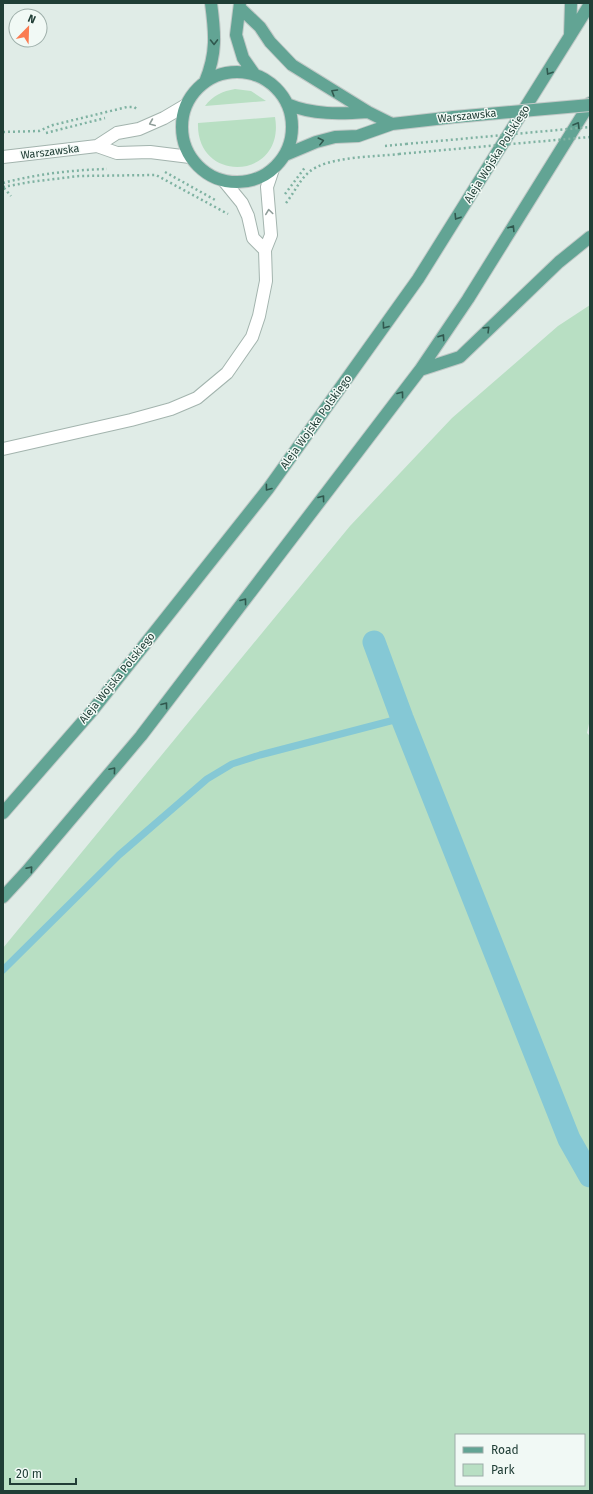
<svg xmlns="http://www.w3.org/2000/svg" width="593" height="1494" viewBox="0 0 593 1494" font-family="'Fira Sans',sans-serif">
<rect width="100%" height="100%" fill="#e0ece7"/>
<path fill="#b8dfc3" fill-rule="evenodd" d="M235,89L251,91L266,101L205,106C212,96 223,91 235,89Z
M275,117C286,180 196,185 198,123Z
M590,305V719L587,733L590,736V1491H3V948L350,526L452,418L558,326ZM456,1435H584V1485H456Z"/>
<g fill="none" stroke-linecap="round" stroke-linejoin="round">
<path stroke="#85c8d5" stroke-width="7" d="M3,970L119,855L207,779L232,764L260,755L402,718"/>
<path stroke="#85c8d5" stroke-width="23" d="M374,642L402,718L569,1139L590,1176"/>
<defs>
<path id="minor" d="M224,181L242,203L248,216L253,238L265,250
M3,449L131,420L171,409L197,398L227,373L252,337L259,316L266,281L265,250L271,235L267,187L273,169"/>
<path id="tertiary" d="M97,146L117,153L150,152L190,157
M3,157L97,146L117,133L139,129L164,118L186,105"/>
<path id="primary" d="M240,3L236,35L243,58L255,75
M240,8L260,27L270,42L292,65L368,112L392,124
M570,36L571,3
M182 127a55 55 0 1 1 110 0a55 55 0 1 1-110 0Z
M205,82C217,53 215,33 211,3
M287,104C313,115 340,114 368,112
M285,155L316,142L335,137L358,136L392,124L454,117
M420,370L460,357L559,262L590,237
M3,813L92,711L268,489L418,279L590,4
M3,897L27,871L141,736L420,370L468,299L590,103"/>
</defs>
<use href="#minor" stroke="#a3b4ae" stroke-width="14"/>
<use href="#tertiary" stroke="#a3b4ae" stroke-width="14"/>
<use href="#primary" stroke="#c1c9c7" stroke-width="14"/>
<path stroke="#7fb2a2" stroke-width="2.5" stroke-dasharray="2 3" stroke-linecap="butt" d="M3,132L39,131L53,125L127,107H134L138,110
M46,133L105,118
M385,146L406,144
M165,172L217,201
M3,183C37,174 72,170 107,169
M3,187L30,182L79,176L156,175L228,214
M4,188L11,196
M285,194L306,166
M286,203C294,193 299,181 308,173C326,156 375,157 399,154"/>
<use href="#minor" stroke="#fff" stroke-width="12"/>
<use href="#tertiary" stroke="#fff" stroke-width="12"/>
<use href="#primary" stroke="#62a494" stroke-width="12"/>
<defs>
<path id="primary-bridge" d="M454,117L590,105"/>
</defs>
<use href="#primary-bridge" stroke="#c1c9c7" stroke-width="14" stroke-linecap="butt"/>
<path stroke="#7fb2a2" stroke-width="2.5" stroke-dasharray="2 3" stroke-linecap="butt" d="M406,144L590,127
M399,154L590,137"/>
<use href="#primary-bridge" stroke="#62a494" stroke-width="12"/>
</g>
<defs><path id="oneway-chevron" d="M-2-3.5L2.5 0L-2 3.5" fill="none" stroke-width="1.6" stroke-linecap="round" stroke-linejoin="round"/></defs>
<g stroke="#30584e">
<use href="#oneway-chevron" transform="translate(214 42) rotate(89)"/>
<use href="#oneway-chevron" transform="translate(549 72) rotate(122)"/>
<use href="#oneway-chevron" transform="translate(334 92) rotate(-149)"/>
<use href="#oneway-chevron" transform="translate(577 125) rotate(-59)"/>
<use href="#oneway-chevron" transform="translate(321 141) rotate(-14)"/>
<use href="#oneway-chevron" transform="translate(457 217) rotate(122)"/>
<use href="#oneway-chevron" transform="translate(512 228) rotate(-58)"/>
<use href="#oneway-chevron" transform="translate(385 326) rotate(126)"/>
<use href="#oneway-chevron" transform="translate(487 329) rotate(-45)"/>
<use href="#oneway-chevron" transform="translate(442 337) rotate(-56)"/>
<use href="#oneway-chevron" transform="translate(401 394) rotate(-53)"/>
<use href="#oneway-chevron" transform="translate(268 488) rotate(127)"/>
<use href="#oneway-chevron" transform="translate(322 498) rotate(-53)"/>
<use href="#oneway-chevron" transform="translate(244 601) rotate(-53)"/>
<use href="#oneway-chevron" transform="translate(165 705) rotate(-53)"/>
<use href="#oneway-chevron" transform="translate(113 770) rotate(-50)"/>
<use href="#oneway-chevron" transform="translate(30 869) rotate(-49)"/>
</g>
<g stroke="#909e9a">
<use href="#oneway-chevron" transform="translate(152 123) rotate(157)"/>
<use href="#oneway-chevron" transform="translate(269 212) rotate(-98)"/>
</g>
<g text-anchor="middle" dominant-baseline="central" stroke-width="3" stroke-linejoin="round" paint-order="stroke">
<g font-size="11" fill="#203e36" stroke="#f1f9f5">
<text transform="translate(467 116) rotate(-6)">Warszawska</text>
<text transform="translate(50 152) rotate(-7)">Warszawska</text>
<text transform="translate(497 154) rotate(-58)">Aleja Wojska Polskiego</text>
<text transform="translate(316 422) rotate(-54)">Aleja Wojska Polskiego</text>
<text transform="translate(117 678) rotate(-51)">Aleja Wojska Polskiego</text>
</g>
</g>
<rect width="593" height="1494" fill="none" stroke="#203e36" stroke-width="8"/>
<rect x="455" y="1434" width="130" height="52" fill="#f1f9f5" stroke="#9daea9"/>
<rect x="463" y="1447" width="20" height="6" fill="#62a494" stroke="#9daea9"/>
<text x="491" y="1454" font-size="12" fill="#203e36">Road</text>
<rect x="463" y="1464" width="20" height="12" fill="#b8dfc3" stroke="#9daea9"/>
<text x="491" y="1474" font-size="12" fill="#203e36">Park</text>
<g transform="translate(28 28) rotate(23)"><circle r="19" fill="#f1f9f5" stroke="#9daea9"/>
<path d="M0-3L7 15L0 10L-7 15Z" fill="#fa7b51"/>
<text y="-6" font-size="11" font-weight="bold" text-anchor="middle" fill="#203e36">N</text>
</g>
<path d="M10 1478v6h66v-6" fill="none" stroke="#203e36" stroke-width="2"/>
<text x="16" y="1478" font-size="12" fill="#203e36" stroke="#f1f9f5" stroke-width="3" paint-order="stroke">20 m</text>
</svg>
